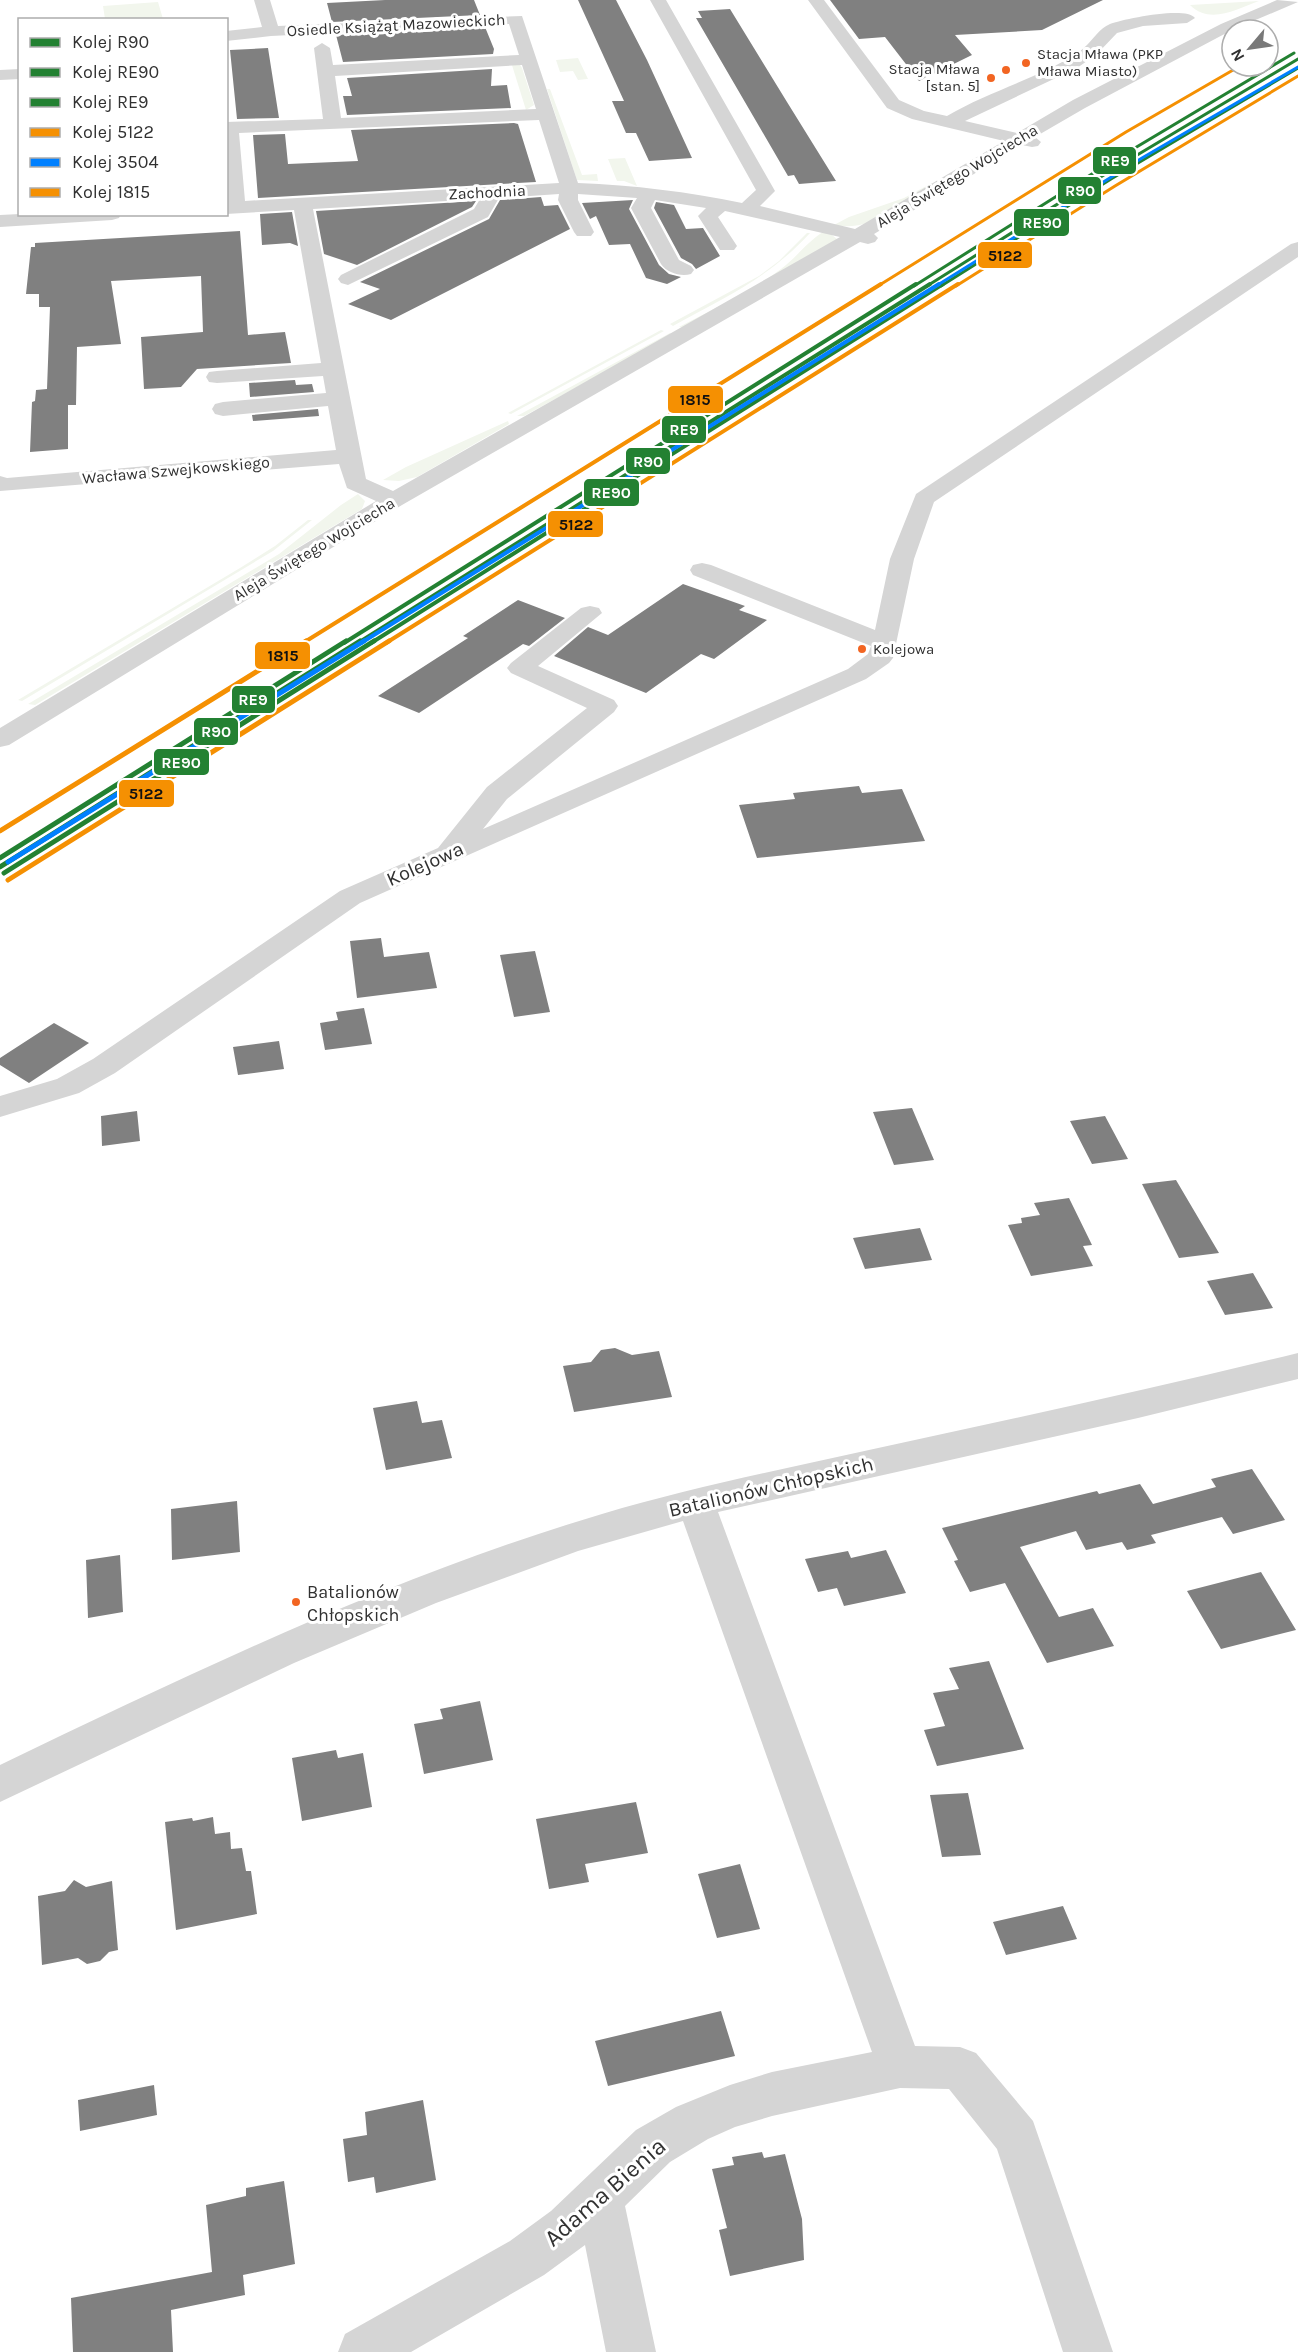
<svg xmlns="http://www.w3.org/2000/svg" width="1298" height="2352" viewBox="0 0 1298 2352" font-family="Karla,sans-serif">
<rect width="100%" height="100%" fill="#fff"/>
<path fill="#f2f6ed" d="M1259,1C1237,9 1210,25 1190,5Z
M158,2L163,19H105L103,6Z
M578,58L588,79H587L578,80L573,71L560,72L556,60Z
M511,62L520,65L522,68L534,105L526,110Z
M547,89H550L582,175L597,174L598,181L577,180Z
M625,158L637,186L624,181H617L608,159Z
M932,183L934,185C904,203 871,233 834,225L849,217L904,198Z
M823,232L831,234L838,240L685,328L679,327C713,309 750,292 781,269C796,258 807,242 823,232Z
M807,233H810C769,278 725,297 673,326L670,324L759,276L779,261Z
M661,330L664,331L511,414L508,413Z
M670,333L672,335L524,416H517Z
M508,421L509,424L417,477L399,481L383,480L406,467Z
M358,494L365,501L362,509L35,705L28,704L279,554L341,505Z
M308,520H312L273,551L22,701L18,700L240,568L275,546Z"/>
<path fill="#808080" d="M385,0H474L480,15L332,22L327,3Z
M578,0H616L647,60L692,158L649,161L636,133H626L612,101H624Z
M830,0H1103L1042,30L955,35L972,55L919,81L885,37L859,39Z
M730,9L787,102L836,181L799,184L794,175L788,176L696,18H702L698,11Z
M485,27L494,49L493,54L343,62L336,35Z
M268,48L279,118L237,119L230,50Z
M492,69L491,86L507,85L511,108L347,115L343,96H352L347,78Z
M514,123L518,124L536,182L258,198L253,135L285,134L288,164L358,161L351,130Z
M541,197L544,206L558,205L570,229L391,320L348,304L380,289L360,282L489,219L500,200Z
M633,200L629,209L659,265L669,274L681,277L667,284L646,278L630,244L609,245L596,216L590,219L582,203Z
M476,201L472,207L357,265L324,254L316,211Z
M656,202L674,205L686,229L703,228L720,256L696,269L692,264L681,258L654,208Z
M292,212L298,246L290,243L262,245L260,214Z
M240,231L248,335L285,332L291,363L197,369L181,387L144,389L141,337L203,332L201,276L111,281L121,344L77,347L76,405H68V449L30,452L32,402L35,401L36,390L47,389L50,307H39V294H26L31,247H35V243Z
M295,380L296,385L312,384L314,392L250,397L249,383Z
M318,409L319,416L253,421L252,415Z
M683,584L745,606L739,610L767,620L714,659L701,654L646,693L554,656L588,627L608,635Z
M518,600L565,618L529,646L523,644L419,713L378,696L468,638L463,636Z
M859,786L862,793L902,789L925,841L757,858L739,805L795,799L793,793Z
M381,938L384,957L429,952L437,988L357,998L350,941Z
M535,951L550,1012L514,1017L500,955Z
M364,1008L372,1044L325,1050L320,1023L338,1020L336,1012Z
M54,1023L89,1043L29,1083L0,1065V1058Z
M279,1041L284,1069L238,1075L233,1047Z
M912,1108L934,1160L894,1165L873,1112Z
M137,1111L140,1141L102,1146L101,1116Z
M1105,1116L1128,1159L1092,1164L1070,1121Z
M1176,1180L1219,1253L1179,1258L1142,1184Z
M1069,1198L1092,1245L1083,1246L1093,1266L1031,1276L1008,1225L1022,1223L1021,1218L1040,1215L1034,1203Z
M920,1228L932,1260L865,1269L853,1238Z
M1253,1273L1273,1308L1225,1315L1207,1281Z
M615,1348L632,1355L659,1351L672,1397L574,1412L563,1366L591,1362L601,1350Z
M417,1401L422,1423L442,1420L452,1458L386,1470L373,1408Z
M1252,1469L1285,1520L1233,1534L1222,1517L1151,1535L1156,1543L1127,1550L1122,1542L1086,1550L1076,1531L1020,1547L1059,1617L1093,1608L1114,1646L1047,1663L1005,1583L970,1592L954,1561L958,1560L942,1528L1097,1491L1099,1494L1140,1484L1153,1504L1216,1487L1211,1479Z
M237,1501L240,1552L172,1560L171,1509Z
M886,1550L906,1593L844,1606L837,1588L818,1592L805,1559L848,1551L851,1558Z
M120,1555L123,1612L88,1618L86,1560Z
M1261,1572L1296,1630L1221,1649L1187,1591Z
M989,1661L1024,1749L937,1766L924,1730L945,1726L933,1693L959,1689L949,1668Z
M480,1701L493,1760L424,1774L414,1724L443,1719L440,1709Z
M336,1750L338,1758L363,1753L372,1807L302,1821L292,1758Z
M968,1793L981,1855L942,1857L930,1795Z
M636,1802L648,1853L585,1864L589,1882L549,1889L536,1819Z
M213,1817L215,1834L230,1832L231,1849L242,1848L246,1871H251L257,1914L176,1930L165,1822L192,1818L193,1821Z
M740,1864L760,1929L717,1938L698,1874Z
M74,1880L86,1887L112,1881L118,1950L109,1952L100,1961L87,1964L78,1958L42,1965L38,1896L65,1891Z
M1063,1906L1077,1939L1006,1955L993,1922Z
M721,2011L735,2056L608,2086L595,2041Z
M154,2085L157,2115L80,2131L78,2100Z
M423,2100L436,2180L376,2193L374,2177L348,2182L343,2139L367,2135L365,2112Z
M762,2152L764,2158L785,2154L802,2219L804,2260L730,2276L719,2230L727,2228L712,2169L734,2165L732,2157Z
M284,2181L295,2264L243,2275L245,2295L171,2310L173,2352H73L71,2298L212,2272L206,2205L246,2196V2188Z"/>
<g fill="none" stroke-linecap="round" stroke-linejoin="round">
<path fill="#d5d5d5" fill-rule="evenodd" d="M254,0H270L278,26L522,16L578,183C634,185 688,192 742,203L756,190L650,0H666L775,191L760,206L855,229L1004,141L912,119L887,108L808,0H824L899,100L924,111L947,116C984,94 1026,82 1064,61C1071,57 1080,52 1087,45C1095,37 1099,29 1110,24C1124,19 1186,6 1195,18L1187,23L1143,26L1117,33L1097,54L1077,68L965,121L1017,133L1073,100L1221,24L1277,0L1298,2L1232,30L1085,108L1035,137L1041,142L1038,146L1032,147L1022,145L874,234L878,238L875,242L868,244L860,242L402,505L9,745L0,747V728L376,501L347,488L339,464L0,491V476L7,478L336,450L328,406L223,416L215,414L212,409L215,404L223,402L326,393L323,376L217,383L209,382L206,377L209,372L217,371L321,363L294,210L226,214V122L323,119L314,48L322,43L330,48L333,65L519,55L509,24L271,36L226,41V31L262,27ZM522,65L536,109L341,118L335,76ZM539,120L559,183L245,201L239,133ZM559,194L558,200L574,232L577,236H591L594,232L578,200V194L637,198L631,208L661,264C667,273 681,277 691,274L694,270L691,266L679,260L651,208L655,200L706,208L698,216L720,250H734L737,246L718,217L725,211L840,237L393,491L366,479L313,209L480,199L474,209L341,275L338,279L341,283L348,285L488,217L499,198Z
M20,69V79L0,80V70Z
M20,214H121L119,218L112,220L0,227V215Z
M1298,242V257L934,502L914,559L893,658L889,663L866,679L360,903L115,1073L79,1093L0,1117V1096L57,1079L93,1059L340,891L438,848L487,787L587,708L511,673L507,668L511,663L581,608L590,606L599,608L602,613L538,666L614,700L618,706L614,712L507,799L483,829L848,669L868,654L871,646L693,575L690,570L693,565L702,563L711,565L875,630L890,559L916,494L1291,244Z
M1298,1353V1379L1138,1418L718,1512L915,2046L960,2047L976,2053L1033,2121L1113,2352H1063L997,2149L949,2089L900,2088L772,2116L735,2127L708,2139L670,2162L625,2206L656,2352H606L585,2245L544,2275L411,2352H338L345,2334L510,2241L551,2211L636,2130L676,2107L730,2085L772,2072L872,2052L683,1521L578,1551L436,1603L294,1663L0,1802V1765C196,1671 393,1576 602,1514C690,1488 779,1470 869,1450C1012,1419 1156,1388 1298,1353Z"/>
<defs>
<path id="rail-1-far2" d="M927,286L1107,173L1298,59"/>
<path id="rail-1-far1" d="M358,643L930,284"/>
<path id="rail-1" d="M0,867L360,641"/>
<path id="rail-2-far2" d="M941,286L1111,179L1298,68"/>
<path id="rail-2-far1" d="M371,643L943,284"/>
<path id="rail-2" d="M4,873L374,641"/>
<path id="rail-3-far2" d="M914,286L1103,167L1294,53"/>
<path id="rail-3-far1" d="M344,643L916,284"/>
<path id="rail-3" d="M0,858L346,641"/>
<path id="rail-4-far2" d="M956,286L1115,186L1298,76"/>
<path id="rail-4-far1" d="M386,643L958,284"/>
<path id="rail-4" d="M8,880L389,641"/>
<path id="rail-5-far2" d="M936,286L1142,158L1298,67"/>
<path id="rail-5-far1" d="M361,643L939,284"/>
<path id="rail-5" d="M8,862L364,641"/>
<path id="rail-6-far2" d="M878,286L1126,132L1240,66"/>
<path id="rail-6-far1" d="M303,643L881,284"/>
<path id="rail-6" d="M0,831L306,641"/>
</defs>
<use href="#rail-1-far2" stroke="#fff" stroke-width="5"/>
<use href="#rail-1-far1" stroke="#fff" stroke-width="7"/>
<use href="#rail-1" stroke="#fff" stroke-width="9"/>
<use href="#rail-2-far2" stroke="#fff" stroke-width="5"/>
<use href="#rail-2-far1" stroke="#fff" stroke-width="7"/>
<use href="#rail-2" stroke="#fff" stroke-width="9"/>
<use href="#rail-3-far2" stroke="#fff" stroke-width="5"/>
<use href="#rail-3-far1" stroke="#fff" stroke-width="7"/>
<use href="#rail-3" stroke="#fff" stroke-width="9"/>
<use href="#rail-4-far2" stroke="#fff" stroke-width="5"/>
<use href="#rail-4-far1" stroke="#fff" stroke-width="7"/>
<use href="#rail-4" stroke="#fff" stroke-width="9"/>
<use href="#rail-5-far2" stroke="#fff" stroke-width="5"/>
<use href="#rail-5-far1" stroke="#fff" stroke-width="7"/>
<use href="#rail-5" stroke="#fff" stroke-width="9"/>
<use href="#rail-6-far2" stroke="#fff" stroke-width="5"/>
<use href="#rail-6-far1" stroke="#fff" stroke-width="7"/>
<use href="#rail-6" stroke="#fff" stroke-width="9"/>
<use href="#rail-1-far2" stroke="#238132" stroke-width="3"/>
<use href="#rail-1-far1" stroke="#238132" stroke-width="4"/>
<use href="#rail-1" stroke="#238132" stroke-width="5"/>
<use href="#rail-2-far2" stroke="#238132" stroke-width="3"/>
<use href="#rail-2-far1" stroke="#238132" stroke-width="4"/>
<use href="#rail-2" stroke="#238132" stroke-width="5"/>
<use href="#rail-3-far2" stroke="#238132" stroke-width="3"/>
<use href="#rail-3-far1" stroke="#238132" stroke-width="4"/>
<use href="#rail-3" stroke="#238132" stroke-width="5"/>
<use href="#rail-4-far2" stroke="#f59002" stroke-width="3"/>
<use href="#rail-4-far1" stroke="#f59002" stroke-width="4"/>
<use href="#rail-4" stroke="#f59002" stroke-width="5"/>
<use href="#rail-5-far2" stroke="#0080ff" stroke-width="3"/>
<use href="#rail-5-far1" stroke="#0080ff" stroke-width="4"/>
<use href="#rail-5" stroke="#0080ff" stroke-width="5"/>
<use href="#rail-6-far2" stroke="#f59002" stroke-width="3"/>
<use href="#rail-6-far1" stroke="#f59002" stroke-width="4"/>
<use href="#rail-6" stroke="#f59002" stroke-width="5"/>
</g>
<g fill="#f26522" stroke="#fff" stroke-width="2">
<circle cx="1026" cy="63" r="5"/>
<circle cx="1006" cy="70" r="5"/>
<circle cx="991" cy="78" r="5"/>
<circle cx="862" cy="649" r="5"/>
<circle cx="296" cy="1602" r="5"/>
</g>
<g text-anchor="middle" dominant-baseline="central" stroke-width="6" stroke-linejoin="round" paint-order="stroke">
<g font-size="15" fill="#313131" stroke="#fff" text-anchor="start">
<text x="1037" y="54">Stacja Mława (PKP<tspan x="1037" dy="17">Mława Miasto)</tspan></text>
<text x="980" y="69" text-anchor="end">Stacja Mława<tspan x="980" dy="17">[stan. 5]</tspan></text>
<text x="873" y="649">Kolejowa</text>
</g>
<g font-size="16" fill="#313131" stroke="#fff">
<text transform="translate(396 25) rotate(-3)">Osiedle Książąt Mazowieckich</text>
<text transform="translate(957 176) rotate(-31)">Aleja Świętego Wojciecha</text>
<text transform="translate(487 192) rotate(-3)">Zachodnia</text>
<text transform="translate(176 470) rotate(-5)">Wacława Szwejkowskiego</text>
<text transform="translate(314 549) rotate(-31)">Aleja Świętego Wojciecha</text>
</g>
<g font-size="18" fill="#313131" stroke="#fff" text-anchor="start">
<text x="307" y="1592">Batalionów<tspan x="307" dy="23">Chłopskich</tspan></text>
</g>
<g font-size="20" fill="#313131" stroke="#fff">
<text transform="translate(425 864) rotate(-24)">Kolejowa</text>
<text transform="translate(771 1487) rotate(-13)">Batalionów Chłopskich</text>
</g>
<g font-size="24" fill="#313131" stroke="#fff">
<text transform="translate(605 2192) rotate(-41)">Adama Bienia</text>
</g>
</g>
<g stroke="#fff" stroke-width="2">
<rect x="1092" y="146" width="45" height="29" rx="6" fill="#238132"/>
<rect x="1057" y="176" width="45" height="29" rx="6" fill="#238132"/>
<rect x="1013" y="208" width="57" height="29" rx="6" fill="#238132"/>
<rect x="977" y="241" width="56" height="28" rx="6" fill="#f59002"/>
<rect x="667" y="385" width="57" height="29" rx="6" fill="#f59002"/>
<rect x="661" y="415" width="46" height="29" rx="6" fill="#238132"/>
<rect x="625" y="447" width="46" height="28" rx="6" fill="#238132"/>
<rect x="583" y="478" width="57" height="29" rx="6" fill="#238132"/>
<rect x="547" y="510" width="57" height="28" rx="6" fill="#f59002"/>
<rect x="254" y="641" width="57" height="29" rx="6" fill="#f59002"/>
<rect x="231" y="685" width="45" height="29" rx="6" fill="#238132"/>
<rect x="193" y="717" width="46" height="29" rx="6" fill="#238132"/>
<rect x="153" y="748" width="57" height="28" rx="6" fill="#238132"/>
<rect x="118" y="779" width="57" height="29" rx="6" fill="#f59002"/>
</g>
<g font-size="16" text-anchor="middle" font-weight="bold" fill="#fff">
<text x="1115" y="166">RE9</text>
<text x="1080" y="196">R90</text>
<text x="1042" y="228">RE90</text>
<text x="684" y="435">RE9</text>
<text x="648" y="467">R90</text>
<text x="611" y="498">RE90</text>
<text x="253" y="705">RE9</text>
<text x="216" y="737">R90</text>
<text x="181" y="768">RE90</text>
</g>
<g font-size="16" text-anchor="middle" font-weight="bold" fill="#111">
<text x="1005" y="261">5122</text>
<text x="695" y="405">1815</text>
<text x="576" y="530">5122</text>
<text x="283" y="661">1815</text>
<text x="146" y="799">5122</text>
</g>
<rect x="18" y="18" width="210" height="198" fill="#ffffff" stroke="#adadad" stroke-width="1.5"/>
<rect x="30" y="38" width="30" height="9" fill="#238132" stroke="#adadad" stroke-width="1.5"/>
<text x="72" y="48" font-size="18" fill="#313131">Kolej R90</text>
<rect x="30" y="68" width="30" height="9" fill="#238132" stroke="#adadad" stroke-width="1.5"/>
<text x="72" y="78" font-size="18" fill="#313131">Kolej RE90</text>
<rect x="30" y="98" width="30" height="9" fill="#238132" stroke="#adadad" stroke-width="1.5"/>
<text x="72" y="108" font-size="18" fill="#313131">Kolej RE9</text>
<rect x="30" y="128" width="30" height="9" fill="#f59002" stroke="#adadad" stroke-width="1.5"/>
<text x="72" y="138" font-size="18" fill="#313131">Kolej 5122</text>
<rect x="30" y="158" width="30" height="9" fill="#0080ff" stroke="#adadad" stroke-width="1.5"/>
<text x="72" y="168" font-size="18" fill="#313131">Kolej 3504</text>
<rect x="30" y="188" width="30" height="9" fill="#f59002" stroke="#adadad" stroke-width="1.5"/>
<text x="72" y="198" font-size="18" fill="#313131">Kolej 1815</text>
<g transform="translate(1250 48) rotate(241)"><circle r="28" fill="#ffffff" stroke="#adadad" stroke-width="1.5"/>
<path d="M0-4.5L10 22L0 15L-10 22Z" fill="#797979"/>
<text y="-9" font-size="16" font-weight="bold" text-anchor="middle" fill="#313131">N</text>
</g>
</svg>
